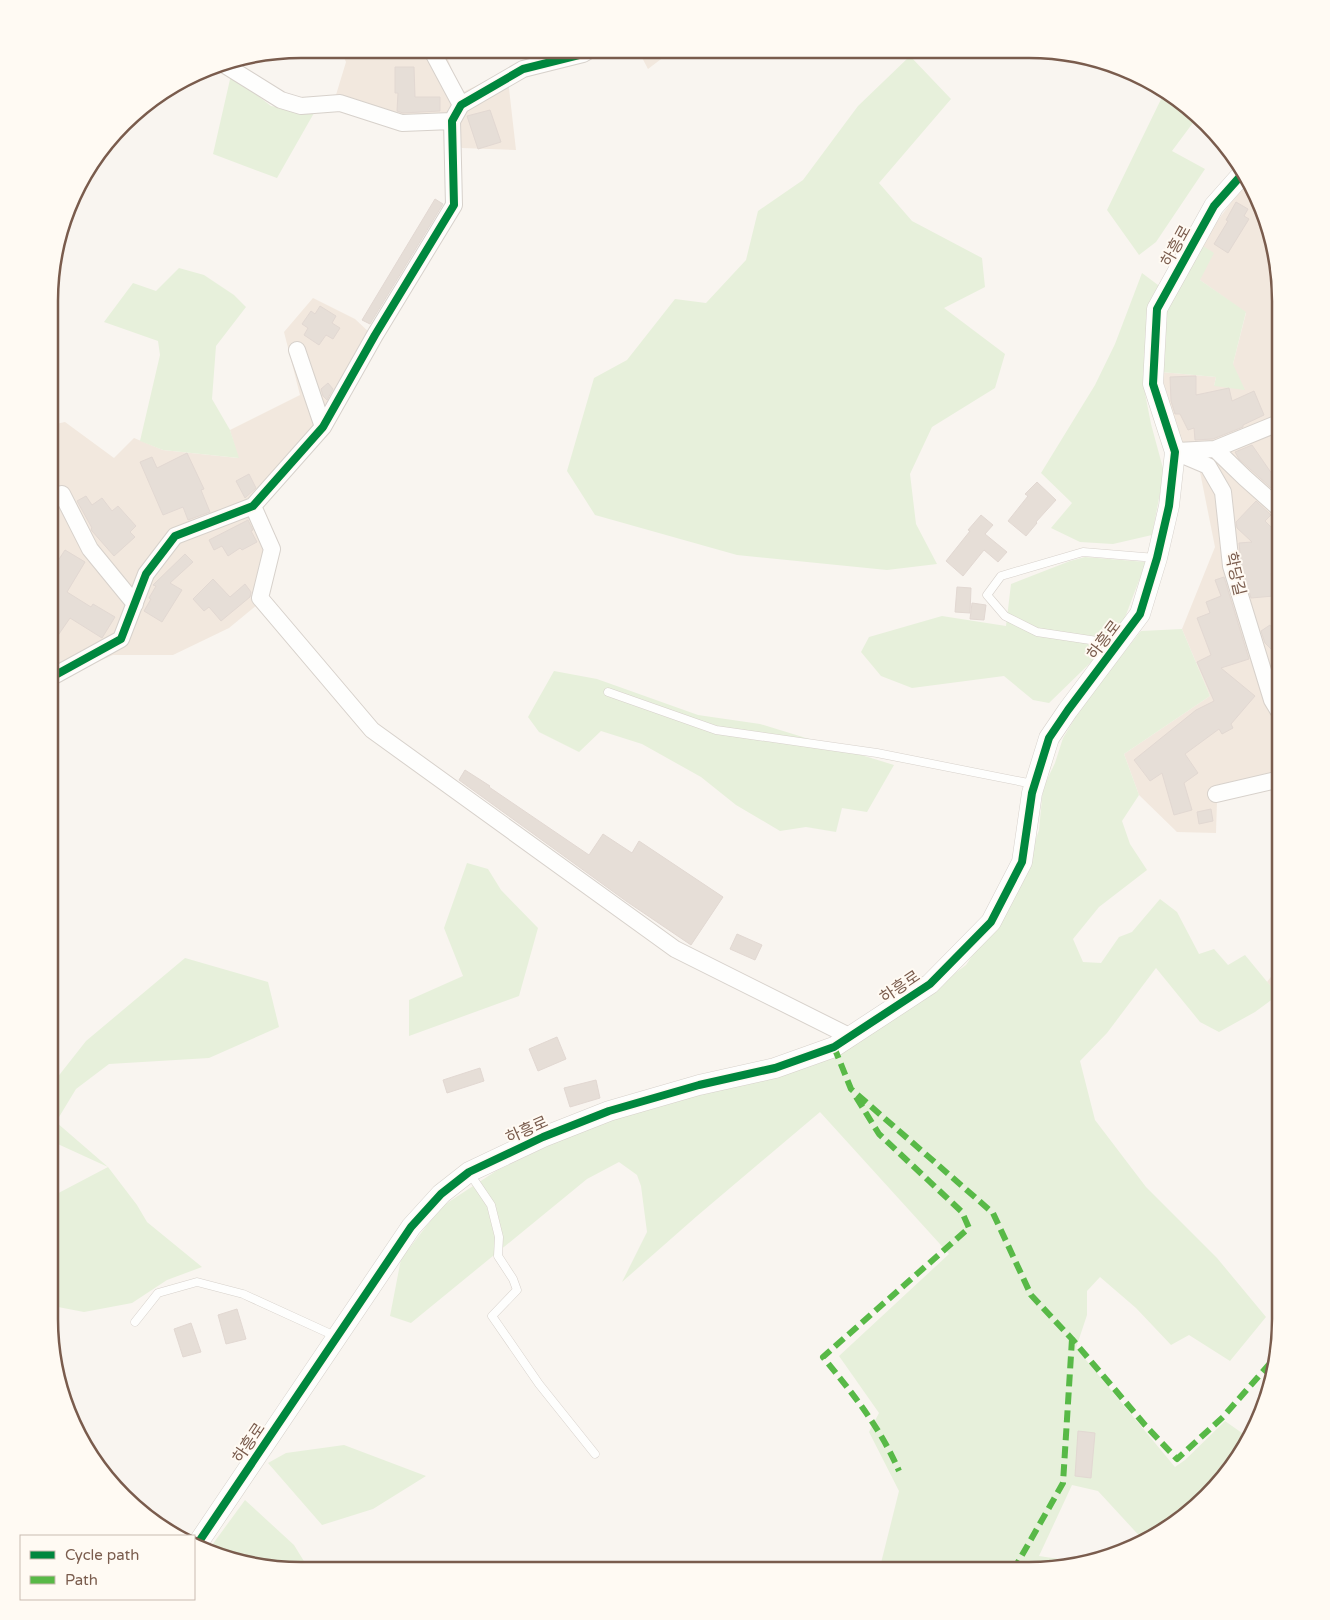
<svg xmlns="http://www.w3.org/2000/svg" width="1330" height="1620" viewBox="0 0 1330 1620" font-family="'Varela Round','Noto Sans KR',sans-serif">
<rect width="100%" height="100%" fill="#f9f5f0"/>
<path fill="#f2e8de" d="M340,49H444L461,93L507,71L516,150L462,148L444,127L332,108L346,62Z
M638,50H673L648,69Z
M1248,180L1252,186L1273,236L1281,300V773L1217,800L1216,833L1177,832L1139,795L1124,754L1210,696L1182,629L1215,547L1200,472L1178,440L1161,372L1216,377L1214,386L1233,364L1246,313L1200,280V244Z
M313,298L355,319L371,334L316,430L251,512L267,549L257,605L229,628L173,655H113L50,683L51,425L65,422L114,458L134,438L163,450L238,458L230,430L300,395L284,332Z
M1281,964V994L1278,995L1267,982Z"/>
<path fill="#e7f0db" d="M910,56L951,99L879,183L912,221L982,258L985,287L944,308L1005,354L995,388L932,427L910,474L916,524L937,564L887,570L737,555L595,515L567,471L594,378L627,360L675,299L706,303L746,260L758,211L803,180L858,106Z
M231,75L271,106L314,113L277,178L213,154Z
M1166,89L1198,116L1172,151L1205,169L1156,242L1139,255L1107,210Z
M1200,244L1214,253L1200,280L1246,312L1233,364L1245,390L1214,386L1216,377L1161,372L1164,307Z
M179,268L204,275L234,295L246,307L216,346L212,399L230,430L239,458L163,450L140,441L160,355L158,341L104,322L133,283L156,291Z
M1142,273L1162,288L1144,388L1151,424L1164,472L1152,535L1113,544L1080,542L1051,528L1072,503L1041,473L1095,385L1115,344Z
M1085,557L1146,562L1118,636L1049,703L1033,700L1004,676L912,688L881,676L861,652L869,637L942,616L1006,626L1011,584L1070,561Z
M1182,629L1210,696L1124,754L1139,795L1122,821L1130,844L1147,870L1099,907L1073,939L1083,962L1101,963L1119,937L1132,932L1160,899L1177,912L1199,954L1214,949L1228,965L1245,955L1278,995L1255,1012L1219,1032L1200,1022L1156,968L1107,1033L1080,1061L1095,1120L1146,1187L1217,1258L1266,1317L1230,1361L1189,1335L1171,1345L1136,1308L1100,1277L1087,1291V1315L1076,1348L1175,1467L1185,1460L1225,1421L1249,1438L1239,1459L1196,1509L1155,1538L1145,1542L1098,1491L1072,1485L1039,1556L1066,1560L1068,1567L1046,1571H879L899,1491L869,1432L879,1413L839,1356L949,1254L820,1112L697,1216L622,1282L647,1232L641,1186L637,1175L619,1162L587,1179L411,1323L390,1316L401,1259L441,1207L496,1171L593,1124L898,1016L966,965L1020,884L1039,830L1043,788L1055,763L1063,738L1086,700L1141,631Z
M554,671L597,679L698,715L760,724L894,765L867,812L842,808L836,832L806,827L780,831L736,805L701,777L642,744L601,731L579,752L539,732L528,717Z
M467,863L488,869L501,890L538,928L519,996L409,1036V1000L463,976L444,928Z
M185,958L268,982L279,1027L209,1058L109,1064L76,1089L56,1122L108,1167L137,1205L147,1222L202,1267L167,1280L132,1303L84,1312L58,1307L49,1288V1198L108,1167L49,1140V1088L86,1041Z
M344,1445L426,1476L373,1509L322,1525L268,1463L286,1453Z
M245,1500L294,1545L310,1571C278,1571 235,1566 207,1552Z"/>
<path fill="#e6ded7" stroke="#e2d8d2" d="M395,67H414L415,97H440V111L403,113L397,111L398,93H395Z
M490,110L501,142L478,149L467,116Z
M435,199L443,204L370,324L362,320Z
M1236,202L1248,209L1244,216L1249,219L1228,253L1214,244L1228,221L1226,220Z
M320,306L336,316L332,323L340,328L333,339L326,335L319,345L304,335L308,328L302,324L311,311L315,314Z
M1196,376V395L1229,388L1232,401L1254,391L1264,415L1243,425V427L1213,439L1195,440L1194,428L1188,430L1180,414H1175L1171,401L1170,377Z
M328,383L333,389L327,400L323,396L321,389Z
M1252,445L1281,487L1280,496L1239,459L1235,452Z
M187,453L204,489L201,490L210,512L188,520L183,507L163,515L140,462L152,457L157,468Z
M249,474L256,488L245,498L236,481Z
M1037,482L1056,500L1036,522L1037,523L1026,536L1008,521L1028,496L1025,494Z
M86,496L92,505L102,498L112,511L118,506L136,526L130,532L135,537L114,556L92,531L91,529L92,528L77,501Z
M1256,501L1271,515L1265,521L1281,537V563L1271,573L1274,596L1251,598L1241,564L1239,543L1252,542L1237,528L1236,522Z
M981,515L993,525L985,534L1007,552L998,562L984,550L963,576L946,561L970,531L968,530Z
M248,520L253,530L251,531L257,542L242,550L240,548L228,556L222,546L214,550L209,540Z
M65,550L85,562L67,592L91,607L93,604L115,617L102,638L70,618L50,647V573Z
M185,554L193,562L170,583L182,590L162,622L144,611L151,599L149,598L156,586L153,585Z
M1224,577L1249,659L1221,668L1255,696L1231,724L1233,728L1222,734L1219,729L1185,754L1198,773L1184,783L1192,810L1174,815L1162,773L1150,781L1134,760L1196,710L1214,701L1197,662L1211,655L1197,618L1210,613L1206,602L1221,596L1215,580Z
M213,579L230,597L245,584L251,592L250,597L221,621L209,607L204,611L193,599Z
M957,587L971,588L970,613L955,612Z
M972,603L986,605L984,620L970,619Z
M1270,625L1281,642V659L1265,643L1261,631Z
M465,770L490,786L489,787L589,855L603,834L632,853L639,841L723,897L691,945L626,901L459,780Z
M1211,809L1213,821L1199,824L1197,812Z
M737,934L762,945L755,960L730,949Z
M557,1037L566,1059L538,1071L529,1049Z
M480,1068L484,1081L447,1093L443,1080Z
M596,1080L600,1098L570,1107L564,1088Z
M237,1309L246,1339L226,1344L218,1315Z
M191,1323L201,1352L183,1357L174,1329Z
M1078,1431L1095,1433L1091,1478L1075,1476Z"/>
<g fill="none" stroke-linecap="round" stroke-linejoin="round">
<defs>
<path id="service" d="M1117,644L1037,632L1005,616L987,595L1001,576L1083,552L1156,558
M608,692L716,730L877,753L1033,784
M470,1174L491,1205L499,1237L498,1256L513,1279L517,1290L492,1316L539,1384L595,1454
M135,1322L158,1293L197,1282L243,1294L335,1336"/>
<path id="minor" d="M431,49L461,105
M220,62L281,100L301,106L340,103L402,123L452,121
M297,350L323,427
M1215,449L1245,478L1281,510
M1177,451L1215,449L1281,422
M1175,452L1208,466L1223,492L1231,566L1272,700L1281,715
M62,494L90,549L135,604
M253,506L272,549L260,598L372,730L675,949L851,1037
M50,678L121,639L146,574L175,536L253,506L323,427L375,335L454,205L452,121L461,105L523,69L583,54L590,50
M1216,794L1281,779"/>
<path id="tertiary" d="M196,1546L411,1227L441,1194L469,1172L543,1137L609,1111L699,1085L775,1068L834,1047L930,984L991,922L1022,862L1032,793L1049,738L1068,710L1140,614L1157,558L1169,506L1175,452L1153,384L1157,309L1214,206L1245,171"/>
</defs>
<use href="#service" stroke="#d7d1cb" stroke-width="9"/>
<use href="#minor" stroke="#d7d1cb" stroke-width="18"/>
<use href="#tertiary" stroke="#d7d1cb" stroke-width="21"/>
<use href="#service" stroke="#fefefd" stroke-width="8"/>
<use href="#minor" stroke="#fefefd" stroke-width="16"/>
<use href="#tertiary" stroke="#fefefd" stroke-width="20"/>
<path stroke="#58b947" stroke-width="6" stroke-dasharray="12 6" stroke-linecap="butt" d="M834,1047L851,1089L993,1213L1031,1295L1072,1339L1145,1425L1177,1459L1223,1417L1272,1361L1281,1324
M856,1097L879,1134L962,1212L969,1228L823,1357C853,1394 880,1427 899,1471
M1013,1571L1063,1483L1072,1339"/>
<defs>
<path id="cycleway" d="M50,678L121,639L146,574L175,536L253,506L323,427L375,335L454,205L452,121L461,105L523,69L583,54L590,50
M196,1546L411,1227L441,1194L469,1172L543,1137L609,1111L699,1085L775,1068L834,1047L930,984L991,922L1022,862L1032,793L1049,738L1068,710L1140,614L1157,558L1169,506L1175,452L1153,384L1157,309L1214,206L1245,171"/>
</defs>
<use href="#cycleway" stroke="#fffaf3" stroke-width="11"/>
<use href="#cycleway" stroke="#00873e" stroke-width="8"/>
</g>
<g text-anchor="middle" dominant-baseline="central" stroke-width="4" stroke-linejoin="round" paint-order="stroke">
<g font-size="16" fill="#7a5c4d" stroke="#fffaf3">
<text transform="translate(1176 246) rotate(-61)">하흥로</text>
<text transform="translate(1235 574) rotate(77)">학당길</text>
<text transform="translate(1104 640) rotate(-53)">하흥로</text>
<text transform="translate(900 987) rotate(-34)">하흥로</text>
<text transform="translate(527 1130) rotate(-24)">하흥로</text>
<text transform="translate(249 1443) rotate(-56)">하흥로</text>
</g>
</g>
<path d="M0 0H1330V1620H0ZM301 58H1029A243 243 0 0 1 1272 301V1319A243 243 0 0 1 1029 1562H301A243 243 0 0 1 58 1319V301A243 243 0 0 1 301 58Z" fill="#fffaf3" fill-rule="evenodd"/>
<path fill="none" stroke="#7a5c4d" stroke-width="2.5" d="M301 58H1029A243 243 0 0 1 1272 301V1319A243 243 0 0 1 1029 1562H301A243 243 0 0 1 58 1319V301A243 243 0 0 1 301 58Z"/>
<rect x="20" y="1535" width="175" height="65" fill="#fffaf3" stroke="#cabbb1"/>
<rect x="30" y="1551" width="25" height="8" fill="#00873e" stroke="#cabbb1"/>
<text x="65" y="1560" font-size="15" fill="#7a5c4d">Cycle path</text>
<rect x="30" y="1576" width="25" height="8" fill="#58b947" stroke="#cabbb1"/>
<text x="65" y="1585" font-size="15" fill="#7a5c4d">Path</text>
</svg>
